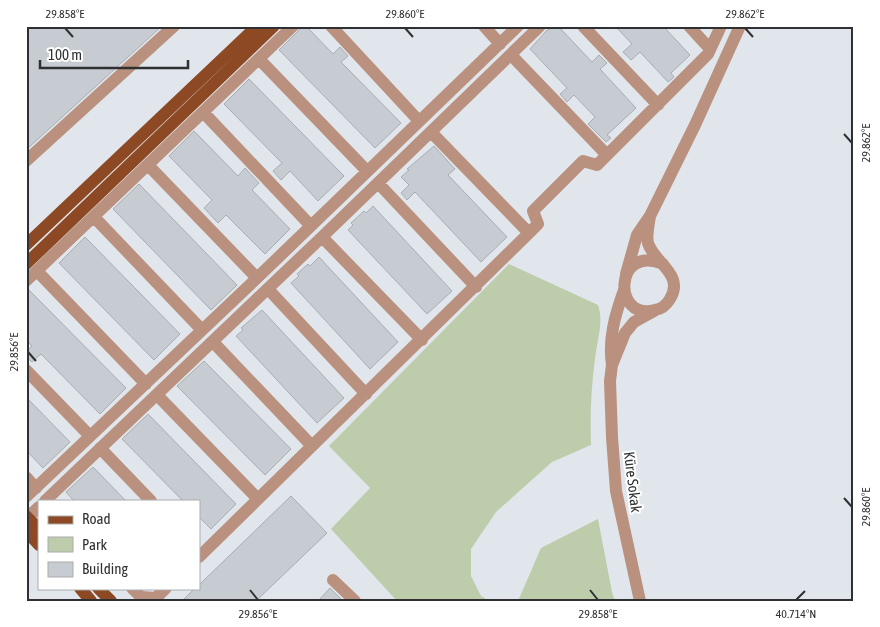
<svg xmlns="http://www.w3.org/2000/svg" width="880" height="627" viewBox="0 0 880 627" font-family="'Asap Condensed',sans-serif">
<rect width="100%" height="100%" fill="#e1e6ec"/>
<path fill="#bdccab" d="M509,264L598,305C604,322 597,340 595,359C591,388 590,417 591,445L552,462L496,512L471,549V576L481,596L489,601H397L331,529L370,488L329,446Z
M598,519L612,592L615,601H518L541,548Z"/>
<path fill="#c6ccd1" stroke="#a8adb2" d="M26,26H162L26,150Z
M303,26H306L333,54L340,47L348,56L341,62L401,123L375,148L279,50Z
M553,26H558L592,62L599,55L607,63L600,69L636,108L607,135L611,138L606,142L588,124L595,117L574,95L567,102L560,94L567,88L530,49L547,30H549Z
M615,26H663L690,55L671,73L674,77L668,82L640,52L631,60L623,52L632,44Z
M249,79L344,176L318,201L290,171L281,180L273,171L282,163L224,104Z
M194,131L238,176L245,168L259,183L252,190L290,229L265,254L226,215L218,223L204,208L212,200L169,156Z
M434,146L455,169L448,175L507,237L481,262L415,192L407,200L401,193L409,185L401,177L409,170L407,169Z
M139,184L237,285L211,310L113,209Z
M373,206L452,291L427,314L348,230L353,225L351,223L364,211L366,213Z
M85,237L180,334L154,360L59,263Z
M319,257L398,342L370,369L291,283L299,276L297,274L308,264L310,266Z
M26,289H28L126,388L100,414L41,354L32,362L26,357V352L32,346L26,340Z
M262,310L344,398L317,423L236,336L243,330L241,328Z
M204,361L291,449L265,475L177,386Z
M26,397L70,442L43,468L26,450Z
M148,414L236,504L211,529L199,517V501H183L122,439Z
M93,467L126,501H74L66,492Z
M291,496L327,533L256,601H182L195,588H199V585Z
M330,588L343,601H318Z"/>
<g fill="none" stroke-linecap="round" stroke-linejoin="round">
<path stroke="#b9917e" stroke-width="12" d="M331,26L419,121
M484,26L500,44
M583,26L658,105
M689,26L710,49
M511,55L607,155
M259,59L367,171
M203,112L311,226
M431,132L529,233
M26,161L174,26
M148,165L257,278
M378,183L476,287
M650,216L695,125L740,26
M94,217L202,330
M322,237L422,340
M37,271L146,384
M626,274L637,235L650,216C649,224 646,235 648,243C654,263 685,274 670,299C667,304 662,309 655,310C612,322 614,243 663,264
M26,281L293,26
M268,289L366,394
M624,290C615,315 608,339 612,365L625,333L634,322L654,311
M213,342L312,446
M612,365L610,381L612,437L616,491L640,601
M26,370L90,436
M157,395L258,499
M100,448L151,501
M26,477L36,488
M26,497L257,278L518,26
M45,501L322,237L540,26
M27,518L39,507
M199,557L529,233L538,224L533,211L583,161L597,165L708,54L721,26
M333,580L355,601
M132,588L141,597L156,598L166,588"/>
<path stroke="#8d4923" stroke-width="12" d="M26,245L257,26
M26,264L274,26
M26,516L39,529
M26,531L39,545
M80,588L91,601
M98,588L111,601"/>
</g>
<path fill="none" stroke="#2e3032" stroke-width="2" d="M65,28L73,37M405,28L413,37M745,28L753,37M844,134L852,143M28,352L36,361M844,498L852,507M250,590L258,600M590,590L598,600M796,600L805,591"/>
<g text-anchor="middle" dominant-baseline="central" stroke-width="4" stroke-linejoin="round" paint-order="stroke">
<g font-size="15" fill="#2e3032" stroke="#fff">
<text transform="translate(633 482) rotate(83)">Küre Sokak</text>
</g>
</g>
<rect width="880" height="627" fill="none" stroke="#ffffff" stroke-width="55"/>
<rect x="38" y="500" width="162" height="90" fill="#ffffff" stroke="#abacad"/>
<rect x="48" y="516" width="25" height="8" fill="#8d4923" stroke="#abacad"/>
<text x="82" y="524" font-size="15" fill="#2e3032">Road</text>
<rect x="48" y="537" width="25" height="15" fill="#bdccab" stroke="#abacad"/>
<text x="82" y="550" font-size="15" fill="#2e3032">Park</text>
<rect x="48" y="562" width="25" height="15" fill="#c6ccd1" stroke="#abacad"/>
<text x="82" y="574" font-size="15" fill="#2e3032">Building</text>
<path d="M40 60v8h148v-8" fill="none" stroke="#2e3032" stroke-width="2.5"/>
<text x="48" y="60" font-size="15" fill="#2e3032" stroke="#ffffff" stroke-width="4" paint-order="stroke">100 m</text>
<rect x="28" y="28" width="824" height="572" fill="none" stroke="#2e3032" stroke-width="2"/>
<g font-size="12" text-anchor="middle" fill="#2e3032">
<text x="65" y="18">29.858°E</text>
<text x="405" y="18">29.860°E</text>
<text x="745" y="18">29.862°E</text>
<text transform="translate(866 143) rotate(-90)" y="4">29.862°E</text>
<text transform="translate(14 352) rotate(-90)" y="4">29.856°E</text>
<text transform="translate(866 507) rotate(-90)" y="4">29.860°E</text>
<text x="258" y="618">29.856°E</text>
<text x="598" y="618">29.858°E</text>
<text x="796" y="618">40.714°N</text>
</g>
</svg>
